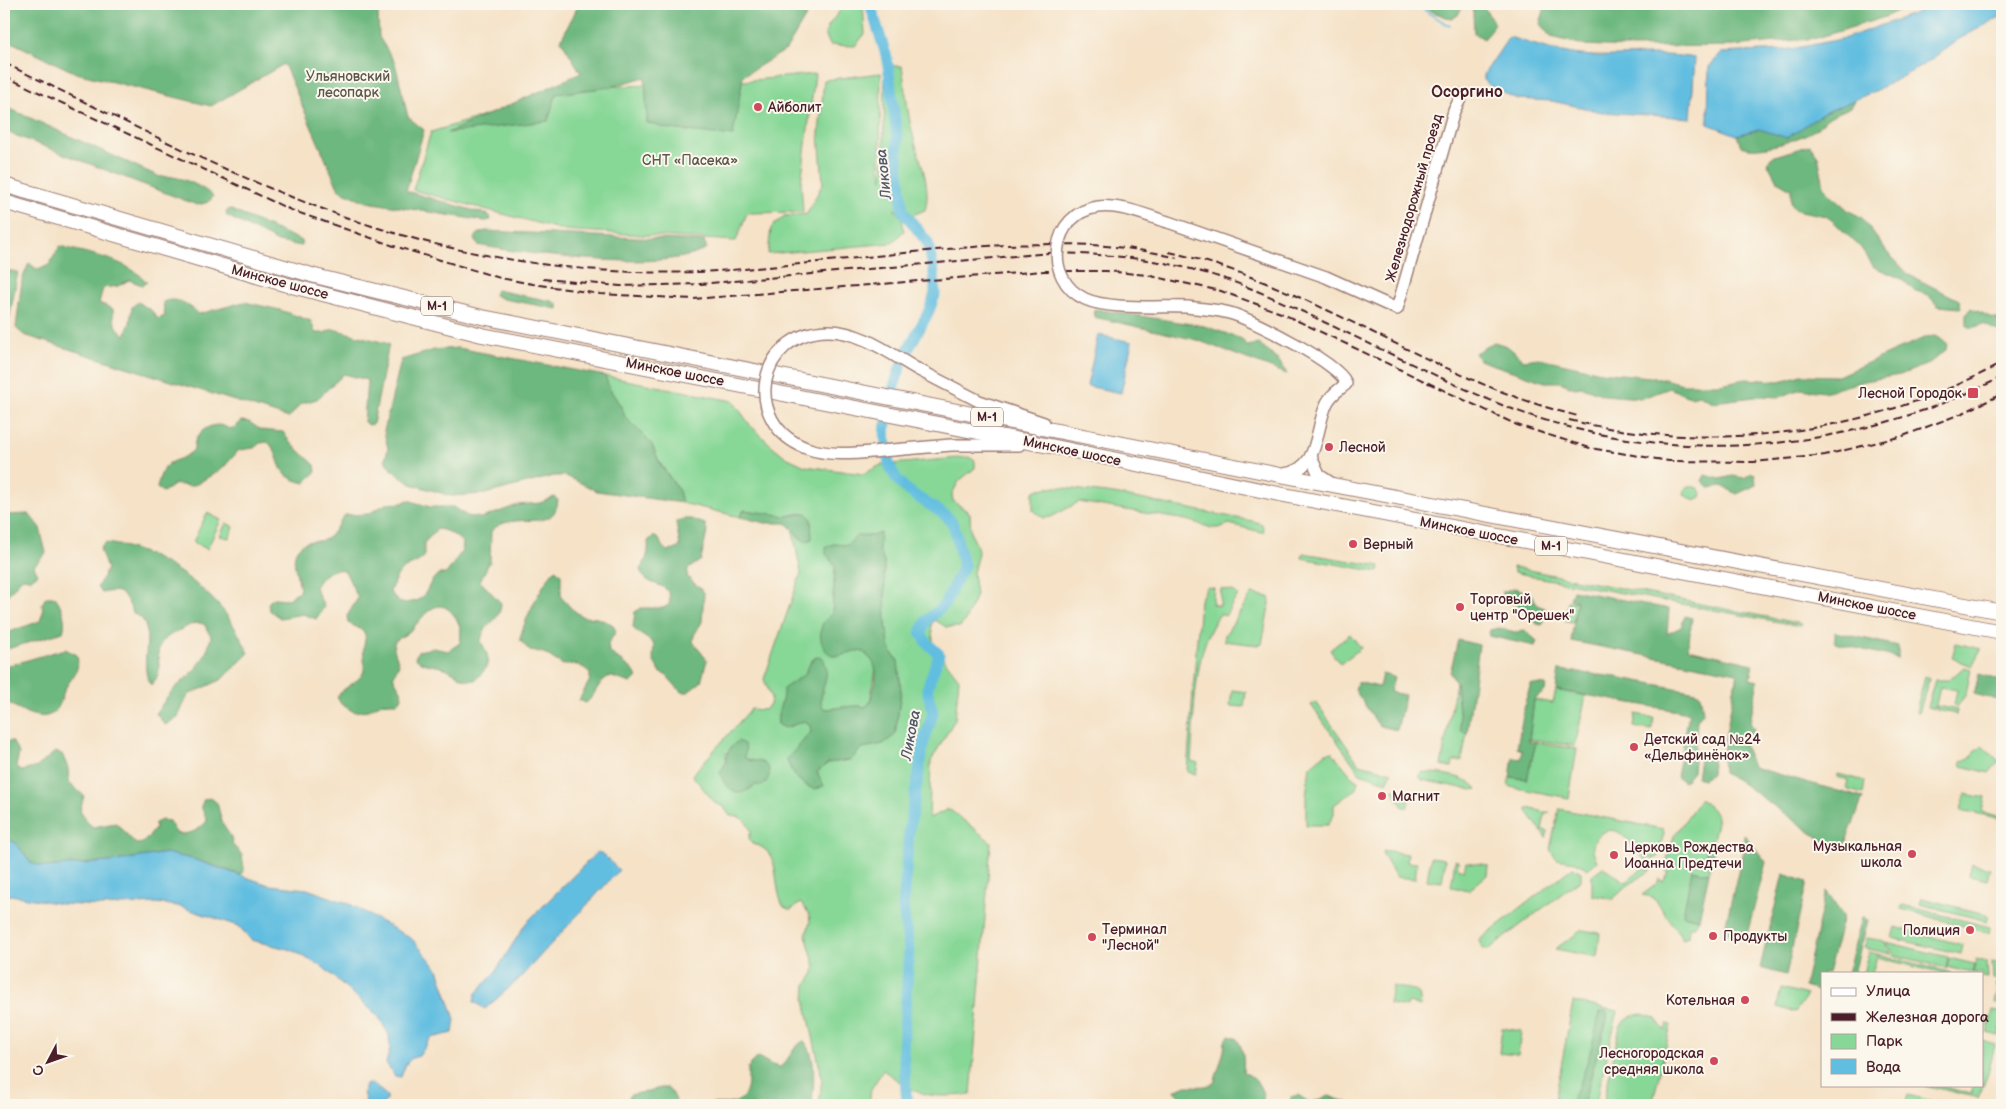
<svg xmlns="http://www.w3.org/2000/svg" width="2006" height="1109" viewBox="0 0 2006 1109" font-family="'Balsamiq Sans',sans-serif">
<rect width="100%" height="100%" fill="#fbf7ec"/>
<filter id="ink" filterUnits="userSpaceOnUse"><feTurbulence type="fractalNoise" baseFrequency=".02" numOctaves="2"/><feDisplacementMap in="SourceGraphic" scale="10" xChannelSelector="R" yChannelSelector="G"/><feConvolveMatrix kernelMatrix="1 2 1 2 8 2 1 2 1" color-interpolation-filters="sRGB"/></filter>
<filter id="wash" filterUnits="userSpaceOnUse"><feTurbulence type="fractalNoise" baseFrequency=".0096" numOctaves="4" result="noise"/><feDisplacementMap in="SourceGraphic" scale="20" xChannelSelector="R" yChannelSelector="G"/><feGaussianBlur stdDeviation="1.12" result="paint"/><feColorMatrix in="noise" values="0 0 0 0 0 0 0 0 0 0 0 0 0 0 0 0 0 1.4 0 .05"/><feComposite in="paint" operator="in"/></filter>
<g filter="url(#wash)">
<rect width="100%" height="100%" fill="#f5e2c7"/>
<path fill="#87d796" stroke="#687b60" fill-rule="evenodd" d="M845,4H863L865,34L855,46L830,45L825,34C830,20 837,16 845,4Z
M885,66H902C906,89 907,113 913,135C919,158 932,186 925,210L910,216L894,209L902,218L904,231L892,243L768,254L771,228L784,216L807,214L823,183L819,134L824,80L881,73L880,167L883,179Z
M815,74L801,183L803,212L747,213L736,241L563,230L413,190L431,132L556,94L570,88L733,82Z
M930,293L939,297L924,331L909,353L904,349L922,320Z
M605,376L733,401L750,425L770,444L786,457L805,466L863,474L881,465L969,457L975,461V468L959,481L952,494L953,501L970,513L971,534L977,546L978,553L973,573L976,595L965,621L960,627H946L935,620L931,625L934,646L959,679L955,719L931,761L929,818L949,809L991,842L971,1095C924,1097 921,1098 883,1070L871,1089L869,1105H819L822,1078L805,1000L806,985L814,973L815,966L806,935L810,922L809,914L801,903L790,910L784,907C771,888 784,849 752,844L749,838L751,831C747,821 741,815 730,816L723,806L716,804L692,775L751,709L764,710L770,705L771,698L764,679L801,573L792,527L799,538L805,541L811,539V519L800,513L787,516L744,510L740,517L682,503L679,491L660,463L651,443L625,417L621,407L609,388ZM865,535L872,536L884,562L886,623L890,651L898,661L901,691L895,735L883,744L862,748L851,760L828,763L817,772L820,788C804,791 790,773 787,759L811,732L810,725L804,721L785,728L778,724C776,713 784,702 784,689L805,674L807,667L824,692C819,698 819,702 824,709C836,709 856,704 865,707L870,703L876,668L873,661L863,652L857,650L837,656L823,623L832,614L835,565L830,560L833,544L847,545ZM726,753C740,755 750,761 763,763L755,785L749,790L720,772L725,766Z
M1689,486L1698,488L1702,494L1701,497L1695,500L1684,495L1685,489Z
M1057,487L1114,494L1252,521L1262,524L1264,531L1261,532L1229,524L1219,528H1212L1186,520L1079,502L1051,517L1044,518L1033,510V492L1039,489Z
M207,513L221,520L207,549L193,542Z
M226,523L234,527L229,538L220,536Z
M1303,553L1380,566L1379,572L1302,558Z
M1513,567L1802,624L1800,626L1536,577L1514,572Z
M1207,587L1214,588L1212,604L1220,606L1221,589L1235,592L1238,595L1225,616L1220,614C1192,650 1195,716 1191,761L1198,763L1196,774L1187,772L1200,600Z
M1252,594L1269,597L1270,601L1262,644L1258,645L1224,641L1225,635Z
M1568,601L1577,602L1573,622L1565,621Z
M1350,634L1361,648L1340,664L1330,650Z
M1956,643L1981,649L1972,666L1952,658Z
M1964,667L1971,669L1966,694L1957,707L1954,706L1957,690L1940,687L1935,709L1927,707L1935,680H1949Z
M1925,676L1929,679L1919,713L1916,711Z
M1456,682L1461,731L1467,733L1462,761H1453L1452,767L1441,766Z
M1232,690L1246,692L1244,707L1230,706Z
M1556,690L1586,696L1575,746L1529,739L1534,700L1553,703Z
M1316,702L1359,764L1392,772L1387,782L1360,773L1311,705Z
M1937,706L1957,710L1956,714L1936,710Z
M1636,714L1654,718L1652,730L1634,727Z
M1536,742L1577,749L1569,798L1511,787L1508,784L1510,777L1527,779Z
M1982,746L1999,761L1989,773L1962,766L1961,762L1973,756L1974,751Z
M1332,752L1354,779L1358,781L1356,789L1334,805V814L1328,825H1306V795L1310,766L1326,753Z
M1423,772C1439,774 1467,775 1477,789L1472,790L1422,780L1419,776Z
M1838,774L1865,781L1863,794L1846,789L1848,780L1838,777Z
M1392,789L1408,792L1410,795L1408,807H1403Z
M1965,794L1985,798L1982,812L1998,816L1997,818L1961,810Z
M1700,799C1722,817 1719,815 1712,842L1709,841L1704,861L1711,863L1709,873L1692,870L1683,915L1699,919L1694,927H1689L1688,937L1683,939L1653,897L1642,895L1657,884L1659,879L1663,881L1668,872L1664,869L1674,836Z
M1527,808L1550,813L1545,814L1542,830L1548,831L1546,838L1527,811Z
M1559,809L1663,829L1664,833L1657,858L1644,859C1637,851 1629,839 1620,833C1608,825 1591,837 1593,850C1593,854 1596,858 1597,861L1588,869L1576,862L1556,859L1550,849Z
M1383,850L1408,854L1407,862L1417,863L1415,879L1396,877L1383,855Z
M1431,857L1445,859L1442,882L1427,880Z
M1455,860L1458,861L1457,868L1464,870L1466,862L1488,865L1487,875L1469,890L1451,887Z
M1972,864L1990,868L1987,880L1969,876Z
M1573,867L1581,872V879L1488,950L1482,948L1479,940Z
M1603,867L1626,882L1643,868L1651,870L1627,886L1613,899L1592,895V875Z
M1922,898L1989,915L1987,921L1920,904Z
M1902,905L1990,927L1989,933L1901,909Z
M1895,927L1963,945L1961,954L1892,938Z
M1582,930L1600,933L1597,957L1555,949Z
M1867,938L1884,941L1891,954L1864,948Z
M1886,942L1948,957L1946,968L1894,955Z
M1869,952L1952,973H1939L1877,957L1872,973H1863Z
M1949,958L1974,964L1972,973L1947,967Z
M1976,959L1987,962L1988,978L1982,977V973H1973Z
M1992,962L2002,964V981L1993,979Z
M1995,984L2002,985V1005L1995,1003L1998,989Z
M1392,986L1414,990L1419,994L1421,1006L1408,1003L1407,1007L1389,1004Z
M1781,988L1807,995L1795,1012L1777,1007Z
M1573,1002L1618,1011L1595,1105H1554Z
M1993,1010L2002,1012L1999,1036L1987,1033Z
M1642,1014L1655,1018L1665,1031L1667,1024L1671,1025L1652,1105H1603L1620,1026L1631,1016Z
M1502,1028L1521,1031L1518,1055L1499,1053Z
M1982,1041L1995,1045L1988,1074L1978,1098L1925,1085H1938L1971,1094L1974,1085H1982Z
M1908,1095L1947,1105H1908L1909,1103L1906,1102Z"/>
<path fill="#6db87f" stroke="#5c6c55" fill-rule="evenodd" d="M4,4H386L378,15L379,37L395,63L408,117L424,130L406,191L489,215L491,220L485,221L367,202L339,190L284,64L211,106L76,73L5,39Z
M579,4H813L786,50L743,76L733,136L669,129L647,123L645,77L611,87L556,94L548,121L447,133L581,73L561,40Z
M1422,4H1464L1458,15L1452,19L1430,11Z
M1469,4H1482L1494,23L1492,30L1484,39L1474,33L1473,11Z
M1546,4H1911L1885,17L1817,38L1734,46L1627,47L1584,45L1551,37L1540,24Z
M1856,99C1850,111 1841,110 1831,116C1825,119 1821,125 1816,129C1801,139 1757,154 1741,146L1737,135L1759,129L1787,137L1822,114Z
M4,106L160,177C177,174 200,185 213,196L209,202L197,205L4,131Z
M1810,145L1818,156L1824,186L1830,194L1849,211L1861,217L1887,252L1909,275L1959,300L1961,308L1938,306L1928,295L1913,290L1902,279L1874,267L1861,248L1833,221L1826,216L1796,210L1791,204V189L1777,181L1767,162L1772,157Z
M229,209L302,241V246L278,242L227,216L226,212Z
M485,231L704,241L707,248C671,274 523,254 478,245L474,240L478,234Z
M60,246C90,255 125,258 147,282L142,285L129,280L118,286L103,288L99,303L113,309C113,321 115,327 125,335L130,323L132,307L138,302L152,311L158,319L165,316L163,302C176,296 189,305 199,314L244,302L280,310L311,321L315,333H324L333,329L389,344L373,424L369,425L364,422L367,380L344,374L317,399L300,404L289,418L24,335L16,328L22,280L29,263L38,270L49,265Z
M4,270L18,272L7,330L4,329Z
M496,290L551,301L558,304V309L503,299L494,295Z
M1971,308L1992,318L2002,319V333L1983,324L1972,328L1966,325V314Z
M1095,309L1204,326L1242,339L1247,346L1259,344L1279,361L1287,374L1197,340L1094,317Z
M1935,336L1947,343L1946,350L1928,364L1900,375L1864,381L1824,392L1801,389L1779,397L1763,396L1713,402L1699,395L1691,397L1684,395L1670,388L1642,398L1604,395L1582,387L1575,388L1560,382H1545L1479,360L1475,353L1494,342L1507,346L1524,360L1539,358L1601,372L1660,378L1683,384H1720L1745,379L1780,381L1801,375L1838,376L1926,337Z
M458,348L605,376L609,388L621,407L625,417L651,443L660,464L679,491L682,503L597,491L566,476H554L485,494L451,496L411,484L392,470L385,460L388,449L384,431L401,360L434,350Z
M241,421L249,422L261,430L283,432L292,444L315,465L316,472L305,483C272,476 284,458 268,442L260,443L254,448L239,450L223,468L197,484L190,486L175,484L163,492L157,488C165,451 177,468 194,449C193,432 215,418 229,429L236,427Z
M1752,473L1755,474L1756,485L1737,494L1722,486L1709,488L1702,481L1705,475L1720,479L1733,476L1744,478Z
M554,497L558,500C555,536 514,508 491,531L490,561L480,581L501,603C500,625 483,621 481,642C491,658 491,666 475,680C463,682 460,675 449,670C438,664 425,667 415,658L418,651L433,648L448,651L460,643C462,633 460,622 453,614C437,594 423,617 413,628C408,634 400,637 394,642V649L399,664L393,677L401,690L402,698L397,703H382L368,710L354,712L341,704L337,697C344,686 358,683 363,673C366,667 364,663 364,657C361,635 376,636 348,623L347,616L358,598L345,571C332,566 321,576 315,587L324,607L316,619L303,614L280,618L269,610L268,603L273,598L288,599L300,590C298,573 285,550 307,542C313,540 320,542 326,539C335,534 338,522 345,515L368,514L386,504L402,503L408,500L430,507H453L467,516L482,518L518,505L540,503ZM437,529C448,530 456,536 463,543L462,551L446,574H438C421,590 432,602 400,603L390,592C393,584 397,572 405,568C412,564 418,563 424,557V543Z
M744,510L787,516L807,513L811,519L812,539L805,542L786,523H765L740,517Z
M29,514L40,528L46,553L34,566L38,574L31,579L22,578L4,599V515Z
M683,519H691L705,524L707,532L701,560L688,569L687,576C692,583 698,585 704,592L702,622L694,635L693,642L707,660L701,682L688,692H681L667,676L660,672L653,660L654,645C648,637 638,635 633,627L635,612L640,608H663L669,605C675,578 645,591 640,569C647,561 649,551 648,541L653,536L659,539L662,546L667,551L675,550L680,546L676,522Z
M880,533L879,550L884,562L886,623L890,651L898,661L901,691L895,735L883,744L862,748L851,760L828,763L817,772L824,786L814,789C801,785 790,772 787,759L811,732L810,725L804,721L785,728L778,724C776,712 784,702 783,689L805,674L811,661L816,657L823,658C834,678 814,695 824,709C836,709 856,704 865,707L870,703C874,687 882,669 868,656C865,653 863,651 858,651C851,650 843,657 836,656C822,654 818,637 822,625C824,621 829,617 832,614L835,572V565L826,554V547L833,544L847,545L858,535L872,536Z
M105,543C147,547 193,576 220,607C231,619 239,635 247,649L248,654L221,680L188,695L178,717L165,725L156,713C162,706 166,697 173,690C192,673 206,663 211,636L204,624C194,621 191,625 182,629C138,648 173,664 151,685C136,665 160,622 134,614C125,598 125,587 102,593L97,588L107,569L100,549Z
M556,569L561,574V597L572,609L583,617L597,618L612,624L616,631L608,644L609,652L633,670L637,677L631,683L609,676C597,683 596,695 586,703L579,700L590,680V673C583,665 573,663 563,665L544,653L530,651L520,640C522,624 543,581 556,569Z
M1514,588L1530,593L1539,606L1545,608L1546,616L1542,625L1537,624L1527,611L1502,598V592Z
M1573,590L1669,609L1667,634L1681,627L1685,616L1692,618L1688,649L1753,664L1750,679L1758,681L1750,722L1754,730L1744,745L1753,767L1863,798L1845,844L1833,848L1736,779L1723,773L1722,756L1737,673L1571,641L1577,601L1570,599Z
M46,597H55C62,605 67,622 63,632L4,650V634L40,621L43,612L42,604Z
M1499,628L1515,632L1526,631L1537,641L1535,646L1489,636L1490,630Z
M1835,632L1898,646V658L1835,643Z
M1458,640L1479,645L1467,733L1461,731L1456,682L1450,673Z
M65,649L77,655C80,671 74,674 66,687C62,693 62,702 57,709C44,727 17,708 4,700V667Z
M1559,670L1616,677L1696,692L1700,694L1703,712L1697,720L1693,772L1684,782L1677,777L1689,713L1556,690Z
M1382,674L1394,677L1390,692L1405,695L1397,730L1379,726L1355,690L1357,682L1379,687Z
M1979,674L2002,681V701L1974,694Z
M1531,684L1546,685L1545,691L1534,700L1529,741L1536,742L1527,779L1510,777L1513,758L1521,759L1522,750L1517,748L1526,699Z
M12,741L19,753L16,767L22,771L37,767L55,752L62,754L68,768L69,783L84,796L80,811L88,823L93,827L116,823L136,844L143,843L155,829V823L162,820L169,821L176,833C189,836 199,830 207,821L201,806L204,799L211,798L217,803L223,825L231,837L233,845L242,855L244,869L241,875L193,859L166,853L109,862L45,867L31,863L8,839L4,837V742Z
M738,741L744,744L746,750L744,757C751,763 756,759 763,763C774,768 769,781 762,786L755,785L743,793C730,792 723,784 720,772C730,760 723,751 738,741Z
M1701,753H1710L1713,764L1711,774L1703,779L1697,777Z
M1744,834L1766,862L1746,938L1724,932L1744,846Z
M1709,841L1716,842L1711,863L1704,862Z
M1692,870L1709,873L1699,919L1683,915Z
M1783,874L1807,882L1786,975L1760,968Z
M1826,891L1843,916L1828,973H1822V992L1804,987Z
M1862,918L1868,920L1854,973H1847Z
M1605,1011L1608,1013L1607,1020L1583,1105H1574L1573,1095C1582,1089 1597,1026 1600,1012Z
M1229,1036L1236,1038C1244,1049 1244,1059 1243,1072C1256,1077 1266,1091 1263,1105C1247,1108 1196,1106 1182,1099C1178,1096 1177,1094 1175,1090C1187,1081 1201,1091 1214,1083L1224,1051L1225,1041Z
M804,1041C818,1056 813,1086 812,1105H708C717,1102 723,1105 732,1103C750,1100 748,1081 748,1067L758,1057L772,1065L780,1067C791,1059 791,1047 804,1041Z
M661,1088H668L673,1094L676,1101L673,1105H627L630,1095Z
M1298,1095L1310,1103L1329,1096L1354,1105H1290L1291,1097Z"/>
<path fill="#62bee0" stroke="#566e86" d="M1931,4H2002V16L1959,39L1922,66L1875,91L1822,114L1787,138L1759,129L1737,135L1708,124L1709,67L1721,53L1786,50L1846,38L1913,14Z
M1509,37C1533,44 1555,52 1580,55C1618,59 1656,51 1695,58L1691,118L1602,112L1552,101L1517,99L1490,86L1484,80V74Z
M1098,335L1132,342L1121,393L1087,386Z
M4,837L16,843L31,863L45,867L109,862L166,853L193,859L269,885L307,889L350,904L412,939L438,969L455,1019L453,1033L431,1038L419,1056L412,1058L406,1064L401,1077L395,1076L386,1063L390,1049L389,1035L379,1017L324,968L292,950L251,940L239,926L178,906L156,903L104,906L61,904L11,895L4,897Z
M597,852L603,854L619,870L518,980L485,1009L474,1002L476,993L494,974L526,923Z
M365,1084H373L387,1096V1100L382,1105H367L363,1093Z"/>
<g fill="none" stroke-linecap="round" stroke-linejoin="round">
<path stroke="#62bee0" stroke-width="2" d="M1419,4L1427,12L1450,26"/>
<path stroke="#62bee0" stroke-width="11" d="M870,4L887,58
M888,65L897,135L898,161L903,211L928,243L934,273L935,295L928,313L905,355
M893,389L901,366
M886,424C884,435 886,444 887,455C892,483 910,493 933,507C938,511 947,515 951,521C959,534 957,551 964,565L944,605L926,621L921,633L927,643L939,654L927,689L933,713L923,745L909,832L903,907L909,950L903,1048L907,1105"/>
</g>
</g>
<g filter="url(#ink)">
<g fill="none" stroke-linecap="round" stroke-linejoin="round">
<defs>
<path id="secondary" d="M1168,222L1326,277L1397,309L1454,111L1462,95
M1187,307C1202,309 1218,309 1233,314C1252,320 1345,366 1346,384C1339,390 1331,394 1327,403C1314,430 1321,469 1284,474
M917,369L979,401L1044,423
M893,450L951,445H1019
M1311,457L1319,475L1331,483"/>
<path id="highway" d="M4,185L315,276L482,317L1280,475L2002,612
M4,202L284,284L482,335L1065,449L1279,494L2002,632"/>
</defs>
<use href="#secondary" stroke="#a08079" stroke-width="14"/>
<use href="#highway" stroke="#a08079" stroke-width="16"/>
<use href="#secondary" stroke="#fff" stroke-width="11"/>
<use href="#highway" stroke="#fff" stroke-width="14"/>
<path stroke="#4a1f2b" stroke-width="2" stroke-dasharray="8 4" stroke-linecap="butt" d="M4,63C124,120 244,185 372,226C473,259 591,276 697,272C801,267 903,250 1007,245C1065,243 1121,243 1177,258
M4,76L291,210L394,246L500,278L533,284L600,294L693,299L1044,271H1107L1146,275L1221,291L1281,313L1517,425L1590,448L1669,461L1754,462L1825,455L1903,436L1963,413L2002,394
M1169,252C1314,284 1434,381 1578,416
M543,279L620,286L700,284L1049,253C1100,254 1149,257 1198,271C1242,282 1283,302 1324,322C1377,347 1429,373 1483,397C1650,471 1841,458 2002,377
M1569,420C1715,455 1870,434 2002,363"/>
<defs>
<path id="secondary-bridge" d="M1168,222C1147,216 1121,204 1098,207C1051,213 1042,279 1085,299C1109,310 1160,306 1187,307
M893,450C865,452 834,458 806,448C741,423 757,333 827,331C859,330 891,354 917,369"/>
</defs>
<use href="#secondary-bridge" stroke="#a08079" stroke-width="14" stroke-linecap="butt"/>
<use href="#secondary-bridge" stroke="#fff" stroke-width="11"/>
</g>
</g>
<g fill="#d1495b" stroke="#fbf7ec" stroke-width="2">
<circle cx="758" cy="107" r="5"/>
<rect x="1967" y="387" width="12" height="12" rx="2.5"/>
<circle cx="1329" cy="447" r="5"/>
<circle cx="1353" cy="544" r="5"/>
<circle cx="1460" cy="607" r="5"/>
<circle cx="1634" cy="747" r="5"/>
<circle cx="1382" cy="796" r="5"/>
<circle cx="1912" cy="854" r="5"/>
<circle cx="1614" cy="855" r="5"/>
<circle cx="1970" cy="930" r="5"/>
<circle cx="1713" cy="936" r="5"/>
<circle cx="1092" cy="937" r="5"/>
<circle cx="1745" cy="1000" r="5"/>
<circle cx="1714" cy="1061" r="5"/>
</g>
<g text-anchor="middle" dominant-baseline="central" stroke-width="4" stroke-linejoin="round" paint-order="stroke">
<g fill="#fbf7ec" stroke="#7f6065" stroke-width="1">
<rect x="421" y="296.5" width="32" height="19" rx="4"/>
<rect x="971" y="407.5" width="32" height="19" rx="4"/>
<rect x="1535" y="536.5" width="32" height="19" rx="4"/>
</g>
<g font-size="12" font-weight="bold" fill="#4a1f2b">
<text x="437" y="306">М-1</text>
<text x="987" y="417">М-1</text>
<text x="1551" y="546">М-1</text>
</g>
<g font-size="14" fill="#5c564b" stroke="#fbf7ec">
<text x="348" y="76">Ульяновский<tspan x="348" dy="16">лесопарк</tspan></text>
<text x="690" y="160">СНТ «Пасека»</text>
</g>
<g font-size="14" fill="#4a1f2b" stroke="#fbf7ec" text-anchor="start">
<text x="768" y="107">Айболит</text>
<text x="1962" y="393" text-anchor="end">Лесной Городок</text>
<text x="1339" y="447">Лесной</text>
<text x="1363" y="544">Верный</text>
<text x="1470" y="599">Торговый<tspan x="1470" dy="16">центр "Орешек"</tspan></text>
<text x="1644" y="739">Детский сад №24<tspan x="1644" dy="16">«Дельфинёнок»</tspan></text>
<text x="1392" y="796">Магнит</text>
<text x="1902" y="846" text-anchor="end">Музыкальная<tspan x="1902" dy="16">школа</tspan></text>
<text x="1624" y="847">Церковь Рождества<tspan x="1624" dy="16">Иоанна Предтечи</tspan></text>
<text x="1102" y="929">Терминал<tspan x="1102" dy="16">"Лесной"</tspan></text>
<text x="1960" y="930" text-anchor="end">Полиция</text>
<text x="1723" y="936">Продукты</text>
<text x="1735" y="1000" text-anchor="end">Котельная</text>
<text x="1704" y="1053" text-anchor="end">Лесногородская<tspan x="1704" dy="16">средняя школа</tspan></text>
</g>
<g font-size="14" fill="#4a1f2b" stroke="#fbf7ec">
<text transform="translate(1414 198) rotate(-74)">Железнодорожный проезд</text>
<text transform="translate(280 282) rotate(15)">Минское шоссе</text>
<text transform="translate(675 372) rotate(11)">Минское шоссе</text>
<text transform="translate(1072 451) rotate(12)">Минское шоссе</text>
<text transform="translate(1469 531) rotate(11)">Минское шоссе</text>
<text transform="translate(1867 606) rotate(11)">Минское шоссе</text>
</g>
<g font-size="15" font-style="italic" fill="#52576a" stroke="#fbf7ec">
<text transform="translate(884 174) rotate(-96)">Ликова</text>
<text transform="translate(911 735) rotate(-79)">Ликова</text>
</g>
<g font-size="16" font-weight="bold" fill="#4a1f2b" stroke="#fbf7ec">
<text x="1467" y="92">Осоргино</text>
</g>
</g>
<rect width="2006" height="1109" fill="none" stroke="#fbf7ec" stroke-width="20"/>
<rect x="1821" y="972" width="162" height="115" fill="#fbf7ec" stroke="#b4a19f"/>
<rect x="1831" y="988" width="25" height="8" fill="#ffffff" stroke="#b4a19f"/>
<text x="1866" y="996" font-size="15" fill="#4a1f2b">Улица</text>
<rect x="1831" y="1013" width="25" height="8" fill="#4a1f2b" stroke="#b4a19f"/>
<text x="1866" y="1022" font-size="15" fill="#4a1f2b">Железная дорога</text>
<rect x="1831" y="1034" width="25" height="15" fill="#87d796" stroke="#b4a19f"/>
<text x="1866" y="1046" font-size="15" fill="#4a1f2b">Парк</text>
<rect x="1831" y="1059" width="25" height="15" fill="#62bee0" stroke="#b4a19f"/>
<text x="1866" y="1072" font-size="15" fill="#4a1f2b">Вода</text>
<g transform="translate(48 1062) rotate(229)" stroke="#fbf7ec" stroke-width="4" paint-order="stroke">
<path d="M0-4L9 19L0 12L-9 19Z" fill="#4a1f2b"/>
<text y="-8" font-size="14" font-weight="bold" text-anchor="middle" fill="#4a1f2b">С</text>
</g>
</svg>
